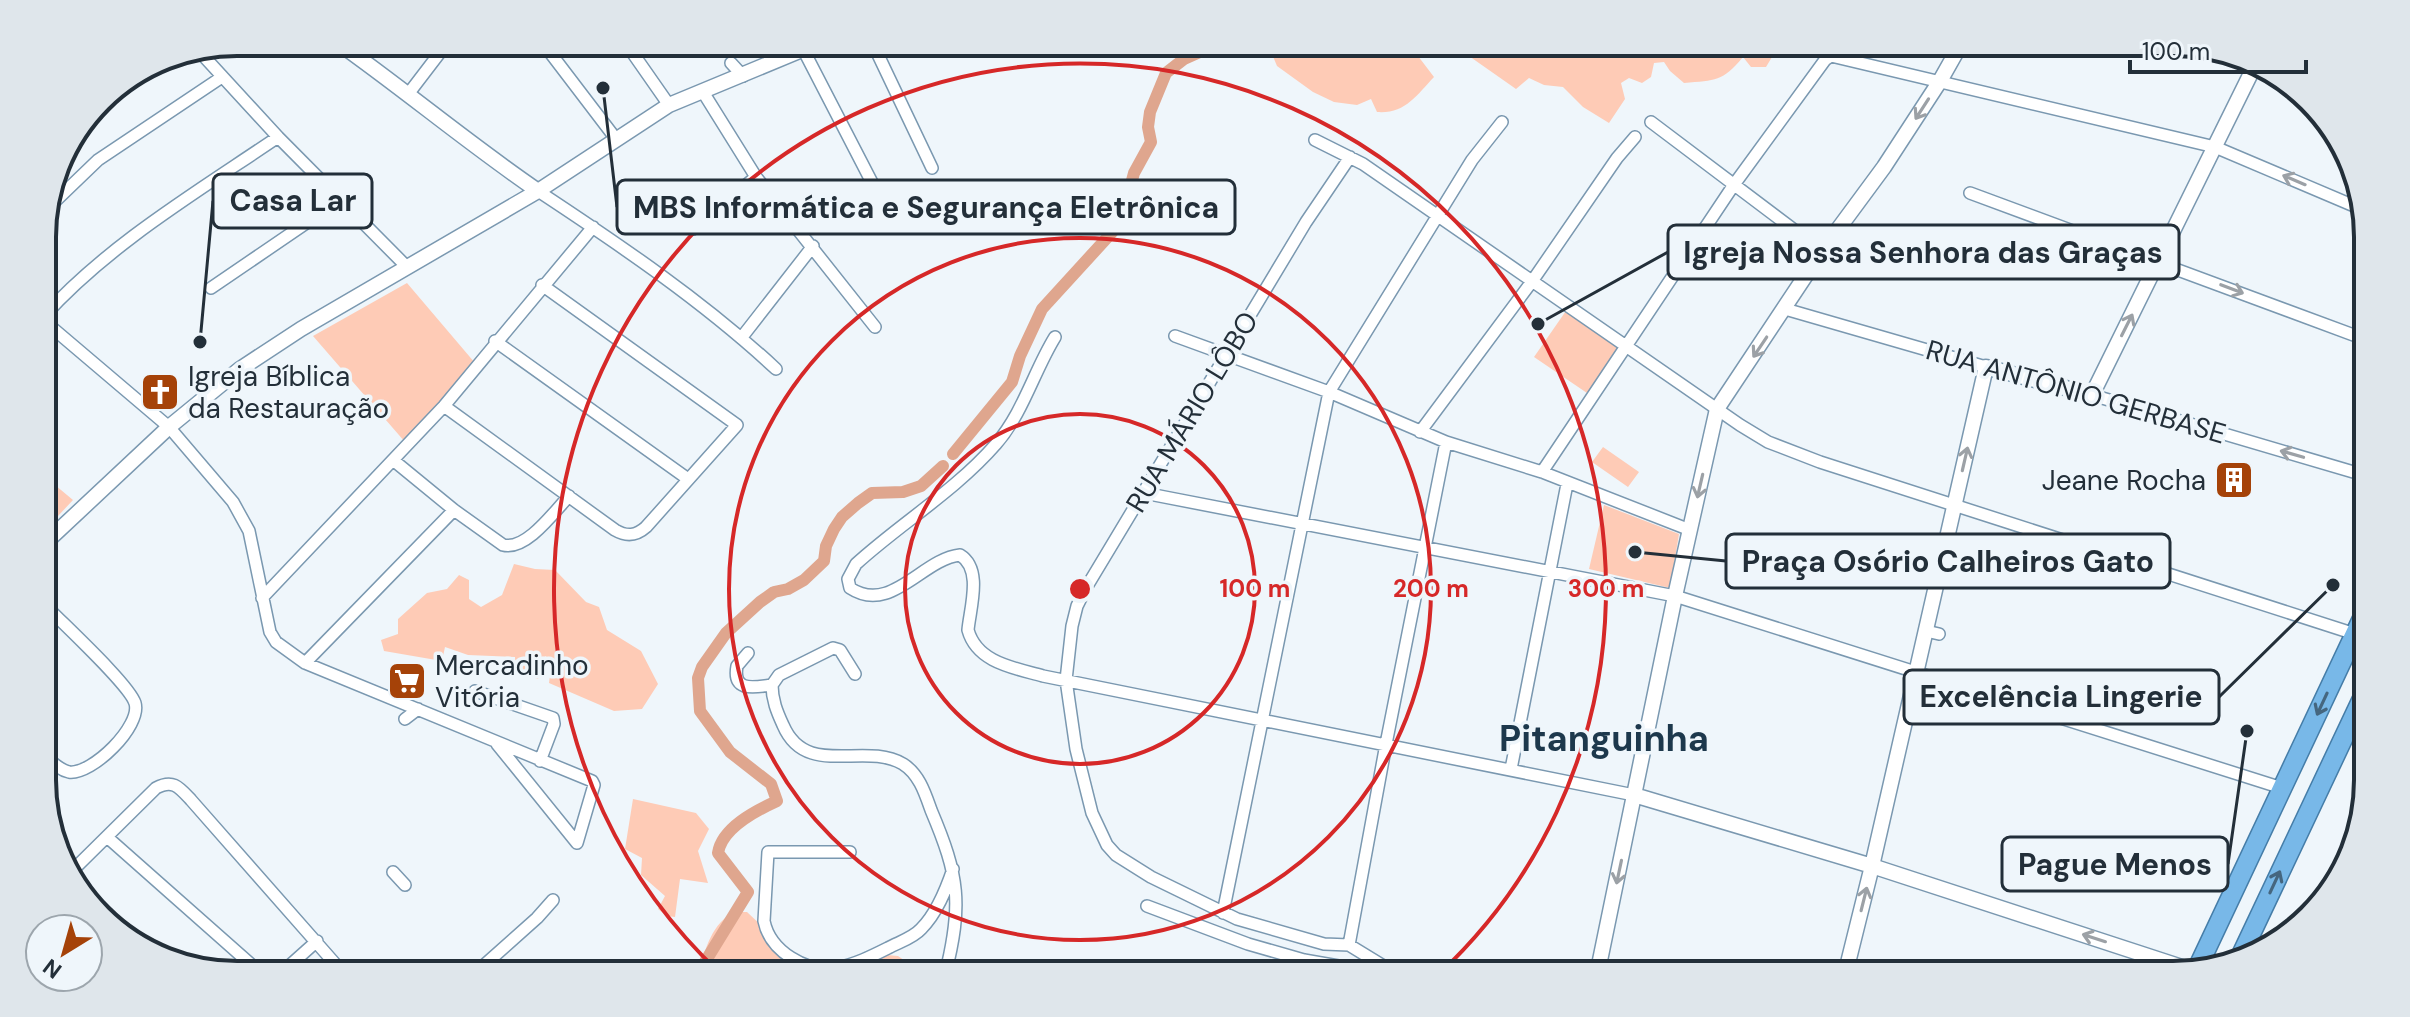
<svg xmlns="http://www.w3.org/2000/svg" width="2410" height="1017" viewBox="0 0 2410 1017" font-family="'DM Sans',sans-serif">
<rect width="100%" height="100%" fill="#eff6fb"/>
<path fill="#fecbb6" d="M1267,42H1442L1418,56L1434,77C1416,96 1405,114 1377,112L1371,99L1357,105L1334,102L1313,92L1277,66Z
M1449,42H1774L1775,52L1766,67H1751L1743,57C1722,82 1716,80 1684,83L1670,71L1664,62L1654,63L1651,77L1642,83L1629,78L1621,83L1625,99L1609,123L1583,107L1563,87L1544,85L1529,78L1516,89Z
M407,283L475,363L405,442L313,336Z
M1568,308L1621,345L1587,393L1534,357Z
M1603,447L1639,472L1628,487L1592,462Z
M43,475L73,500L43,532Z
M1604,505L1679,534L1670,588L1589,569Z
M514,564L535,569L555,570L586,602L599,607L607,630L641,651L658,684L642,709L614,711L549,683L552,660L545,656L538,679L515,671V657L468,655L445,647L442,661L384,651L381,640L398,634V619L427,593L447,589L459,575L469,580V599L481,607L502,595Z
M633,799L696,813L709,829L698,851L708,883L680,879L675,917L667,916L658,909L665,896L641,875L642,858L625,849Z
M736,912H747L803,965L858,967L887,955L898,956L917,969L920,975H698C704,953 712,920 736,912Z"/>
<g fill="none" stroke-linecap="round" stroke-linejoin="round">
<path stroke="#dfa68e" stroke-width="12" d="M953,454L1012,382L1020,356L1042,309L1116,228L1124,210L1134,173L1151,142L1148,127L1150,112L1166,73L1184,59L1222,42
M697,975L748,892L718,853C722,828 755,811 777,801L771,784L730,752L700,711L698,678L702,667L726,633L760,602L774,592L788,589L804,580L824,561L826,546L834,529L842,517L858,503L872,493L903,492L921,486L943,466"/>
<defs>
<path id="minor" d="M542,42L616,139
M625,42L669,105
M872,42L932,168
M1801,42L1807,47
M198,50L278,137L406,266
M804,51L881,200
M731,63L743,76
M703,92L756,177L875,327
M409,93L448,42
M1651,122L1822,251
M1315,140L1363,164L1740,425L1768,442L1820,462L2355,634
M1350,157L1306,222L1086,588L1077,606L1072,626L1066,680L1076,749L1092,813L1107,845L1116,855L1151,877L1237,919L1324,944L1349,945L1385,967L1415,975
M538,191C620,245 704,302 776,369
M1970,193L2367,340
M46,210L98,160L222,77
M693,229L756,177
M211,288L340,200
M1785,309L1986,367
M43,317C109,244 197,192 278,137
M43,320L169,427L233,502L249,531L270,632L276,642L305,663L592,781L594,785L577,843
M1175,336L1329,392L1446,442L1542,472L1690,530
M742,337L813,246
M1055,337C1034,371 1023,413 996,444C955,491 901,523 856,564L848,579L850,588C891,615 922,559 960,555C983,569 970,608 968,630C977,663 1015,668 1043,676L1634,795
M495,341L688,479
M2092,395L2367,476
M444,406L615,530C627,537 636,536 646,527L737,425L542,285
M1420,432L1533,280L1617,158L1635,137
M393,460L454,510L503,545C526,551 554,512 569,496
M1542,472L1733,186L1825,60L1831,56L2215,147L2366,211
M1144,493L1675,596L2282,788
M262,598L444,406L593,227
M43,603C61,622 129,684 135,703C142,726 92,775 69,772C59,770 51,761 44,755
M1926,631L1939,634
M748,653L737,666C732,693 755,687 772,685
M305,663L454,510
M855,674L840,650L833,648L779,675L772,685C772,700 777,712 783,725C806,779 864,741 903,764C919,774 925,793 931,810C959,876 963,904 945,975
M475,691L553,718L554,724L540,761
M1984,693L1988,678
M405,719L418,709
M497,744L577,843
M1511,769L1567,484
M107,837L263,975
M850,852H768L764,921C770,951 806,973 836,968C854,965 872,956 888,948C899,942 913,938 921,929C937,913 946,890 953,869
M71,872L156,788C173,779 179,787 191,800L345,975
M393,872L405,885
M1147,906L1248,944L1304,960L1384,974
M1223,913L1329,392L1472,160L1502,122
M1349,945L1386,744L1446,442
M279,975L317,941
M473,975L537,918L553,900"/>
<path id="tertiary" d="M337,42C405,90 469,144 538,191
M43,545L169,427L240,369L301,329L538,191L669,105L821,42
M1634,795L1872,866L2194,971
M1597,975L1675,596L1717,409L1822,251L1884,167L1940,81L1962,42
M1845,975L1872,866L1986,367L2092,395L2256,63"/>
<path id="trunk" d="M2242,953L2368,686
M2196,971L2367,608"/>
</defs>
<use href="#minor" stroke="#7a98b0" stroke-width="14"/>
<use href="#tertiary" stroke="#7a98b0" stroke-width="17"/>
<use href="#trunk" stroke="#457da8" stroke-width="21"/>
<use href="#minor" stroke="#fff" stroke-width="11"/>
<use href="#tertiary" stroke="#fff" stroke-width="14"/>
<use href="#trunk" stroke="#78b8e8" stroke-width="18"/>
</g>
<defs><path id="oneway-shaft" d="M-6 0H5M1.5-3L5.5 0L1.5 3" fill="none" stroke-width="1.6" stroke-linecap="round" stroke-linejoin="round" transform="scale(2)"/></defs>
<g stroke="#9ca1a6">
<use href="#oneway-shaft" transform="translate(1922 109) rotate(123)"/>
<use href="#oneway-shaft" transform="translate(2294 180) rotate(-157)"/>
<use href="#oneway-shaft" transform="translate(2232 289) rotate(21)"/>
<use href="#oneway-shaft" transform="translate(2127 325) rotate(-63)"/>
<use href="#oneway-shaft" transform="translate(1760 347) rotate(124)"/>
<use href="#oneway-shaft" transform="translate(2292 454) rotate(-164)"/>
<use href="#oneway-shaft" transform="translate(1965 459) rotate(-77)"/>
<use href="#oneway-shaft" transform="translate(1700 486) rotate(103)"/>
<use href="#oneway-shaft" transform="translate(1619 872) rotate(102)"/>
<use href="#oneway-shaft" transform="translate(1864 899) rotate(-76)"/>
<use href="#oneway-shaft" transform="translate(2094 938) rotate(-162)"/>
</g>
<g stroke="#45667f">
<use href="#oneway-shaft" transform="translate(2322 704) rotate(115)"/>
<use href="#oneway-shaft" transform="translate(2275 882) rotate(-65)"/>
</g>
<g fill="none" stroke="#d62828" stroke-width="4">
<circle cx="1080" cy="589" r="175"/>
<circle cx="1080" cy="589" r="351"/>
<path d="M721 974A526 526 0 1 1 1439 974"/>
</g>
<defs>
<symbol id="church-square" viewBox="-11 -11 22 22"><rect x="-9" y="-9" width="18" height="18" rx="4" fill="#a54208" stroke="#eff6fb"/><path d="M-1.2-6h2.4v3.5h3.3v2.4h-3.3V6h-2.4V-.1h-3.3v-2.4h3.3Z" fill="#fff"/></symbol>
<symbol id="building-square" viewBox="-11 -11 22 22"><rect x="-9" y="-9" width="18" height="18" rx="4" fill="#a54208" stroke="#eff6fb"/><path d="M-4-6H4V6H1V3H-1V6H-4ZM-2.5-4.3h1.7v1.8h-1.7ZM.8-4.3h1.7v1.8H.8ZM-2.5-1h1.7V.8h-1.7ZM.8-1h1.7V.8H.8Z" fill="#fff"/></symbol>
<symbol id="supermarket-square" viewBox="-11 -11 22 22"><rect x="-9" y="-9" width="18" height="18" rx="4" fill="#a54208" stroke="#eff6fb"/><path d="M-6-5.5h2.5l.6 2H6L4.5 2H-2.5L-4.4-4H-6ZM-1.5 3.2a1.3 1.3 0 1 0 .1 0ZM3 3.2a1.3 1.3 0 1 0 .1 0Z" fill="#fff"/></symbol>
</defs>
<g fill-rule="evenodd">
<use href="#church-square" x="138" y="370" width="44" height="44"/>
<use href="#building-square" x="2212" y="458" width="44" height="44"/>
<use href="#supermarket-square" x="385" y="659" width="44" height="44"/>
</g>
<g text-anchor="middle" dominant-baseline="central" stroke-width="7" stroke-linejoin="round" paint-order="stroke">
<g font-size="28" fill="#232f39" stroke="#eff6fb" text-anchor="start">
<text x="188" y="376">Igreja Bíblica<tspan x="188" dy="32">da Restauração</tspan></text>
<text x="2206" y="480" text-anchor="end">Jeane Rocha</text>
<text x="435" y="665">Mercadinho<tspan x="435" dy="32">Vitória</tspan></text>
</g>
<g font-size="28" fill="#232f39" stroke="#eff6fb">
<text transform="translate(2076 392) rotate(16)">RUA ANTÔNIO GERBASE</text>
<text transform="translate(1192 412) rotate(-59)">RUA MÁRIO LÔBO</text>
</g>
<g font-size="36" font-weight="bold" fill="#1d384c" stroke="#eff6fb">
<text x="1604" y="738">Pitanguinha</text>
</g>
</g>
<path d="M0 0H2410V1017H0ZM237 56H2173A181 181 0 0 1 2354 237V780A181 181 0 0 1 2173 961H237A181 181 0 0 1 56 780V237A181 181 0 0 1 237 56Z" fill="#dfe6eb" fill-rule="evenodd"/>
<path fill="none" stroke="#232f39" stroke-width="4" d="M237 56H2173A181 181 0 0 1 2354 237V780A181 181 0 0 1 2173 961H237A181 181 0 0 1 56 780V237A181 181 0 0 1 237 56Z"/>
<circle cx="1080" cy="589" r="12" fill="#d62828" stroke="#eff6fb" stroke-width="4"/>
<g font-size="24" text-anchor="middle" font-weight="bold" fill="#d62828" stroke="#eff6fb" stroke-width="7" stroke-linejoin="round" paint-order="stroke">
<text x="1255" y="597">100 m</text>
<text x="1431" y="597">200 m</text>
<text x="1606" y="597">300 m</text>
</g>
<path fill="none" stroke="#232f39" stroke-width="3" d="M200 342L213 201M603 88L617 207M1538 324L1668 252M1635 552L1726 561M2333 585L2219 697M2247 731L2228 864"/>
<g fill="#232f39" stroke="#eff6fb" stroke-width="3">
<circle cx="200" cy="342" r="8"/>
<circle cx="603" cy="88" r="8"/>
<circle cx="1538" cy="324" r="8"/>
<circle cx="1635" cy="552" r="8"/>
<circle cx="2333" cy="585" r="8"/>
<circle cx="2247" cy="731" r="8"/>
</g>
<g fill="#eff6fb" stroke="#232f39" stroke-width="3">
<rect x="213" y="174" width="159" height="54" rx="8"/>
<rect x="617" y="180" width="618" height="54" rx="8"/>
<rect x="1668" y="225" width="511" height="54" rx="8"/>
<rect x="1726" y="534" width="444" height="54" rx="8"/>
<rect x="1904" y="670" width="315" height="54" rx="8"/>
<rect x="2002" y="837" width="226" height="54" rx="8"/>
</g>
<g font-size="30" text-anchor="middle" font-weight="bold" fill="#232f39">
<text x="293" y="211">Casa Lar</text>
<text x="926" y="218">MBS Informática e Segurança Eletrônica</text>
<text x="1923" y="263">Igreja Nossa Senhora das Graças</text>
<text x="1948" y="572">Praça Osório Calheiros Gato</text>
<text x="2061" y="707">Excelência Lingerie</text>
<text x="2115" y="875">Pague Menos</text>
</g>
<g transform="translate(64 953) rotate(217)"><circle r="38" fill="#eff6fb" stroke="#9da6ad" stroke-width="2"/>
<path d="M0-6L14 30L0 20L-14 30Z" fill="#a54208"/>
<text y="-12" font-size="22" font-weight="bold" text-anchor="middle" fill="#232f39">N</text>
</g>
<path d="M2130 60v12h176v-12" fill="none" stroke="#232f39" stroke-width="4"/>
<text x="2142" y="60" font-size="24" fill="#232f39" stroke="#eff6fb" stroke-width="6" paint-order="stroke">100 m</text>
</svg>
